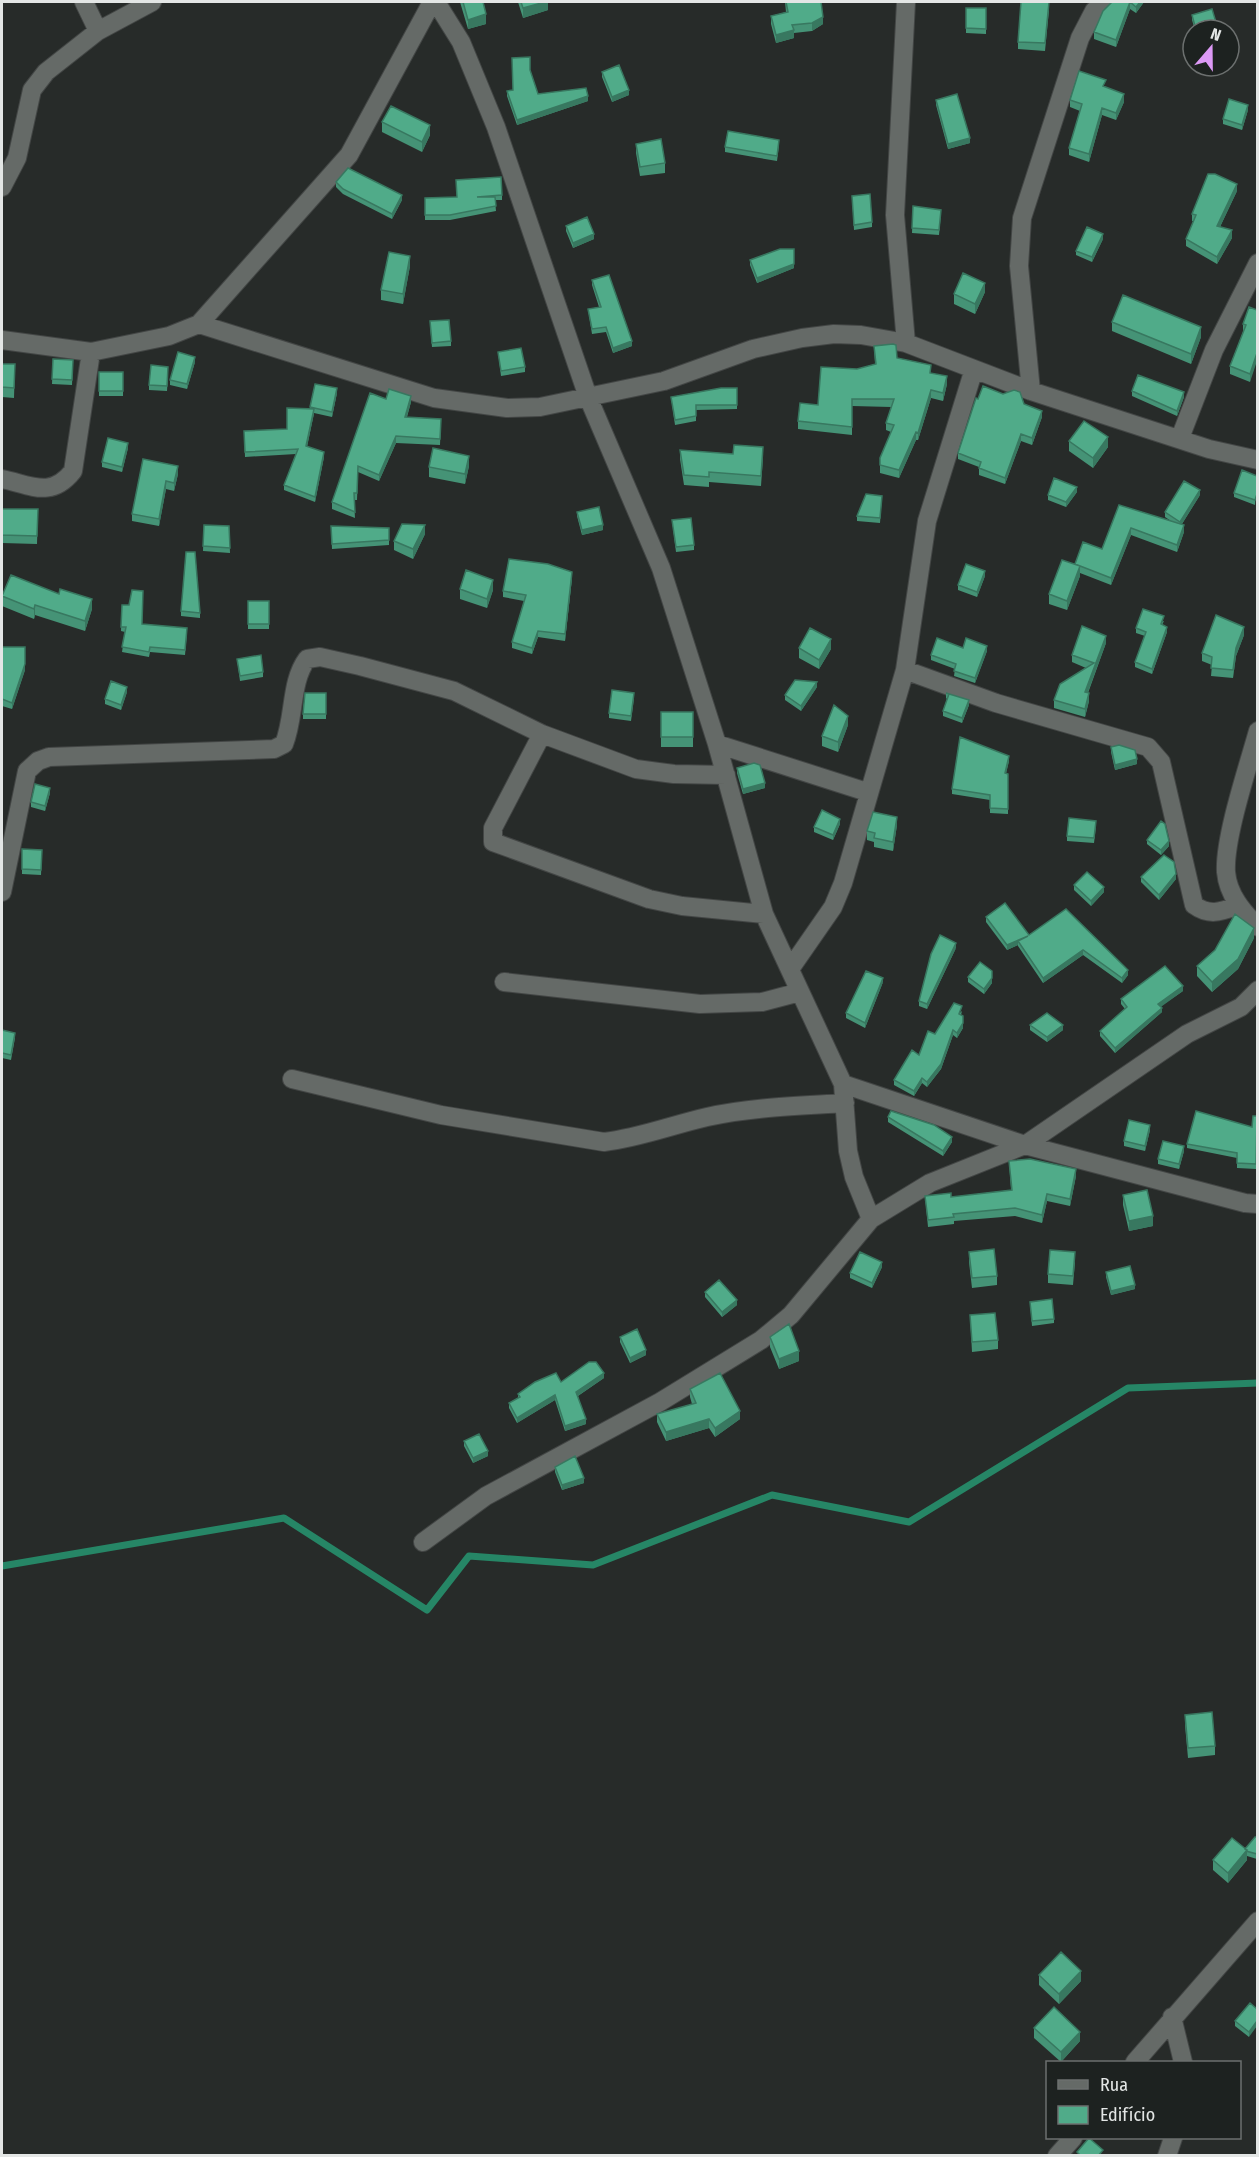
<svg xmlns="http://www.w3.org/2000/svg" width="1259" height="2157" viewBox="0 0 1259 2157" font-family="'Fira Sans Condensed',sans-serif">
<rect width="100%" height="100%" fill="#272b29"/>
<g fill="none" stroke-linecap="round" stroke-linejoin="round">
<path stroke="#268666" stroke-width="7" d="M2,1566L284,1518L427,1610L469,1556L593,1565L772,1495L909,1522L1128,1388L1258,1383"/>
<defs>
<path id="street" d="M84,2L98,31
M436,2L461,42L496,127L588,397L661,568L717,744L764,914L843,1084L848,1151L854,1177L871,1219
M906,2L895,215L906,343
M2,187L17,158L32,90L46,72L98,31L152,2
M199,324L434,398L507,408L540,407L664,381L753,349L802,338L834,334L861,335L906,343L1031,391L1209,449L1258,460
M2,340L91,352L169,336L199,324L349,155L432,2
M1031,391L1019,266L1022,218L1080,38L1094,11L1104,2
M1180,438L1214,350L1258,263
M2,479C31,485 51,499 73,471L91,352
M905,670L996,703L1148,747L1161,762L1194,905C1209,916 1220,912 1237,906
M1258,731C1248,767 1224,838 1226,872C1228,895 1243,912 1258,927
M542,734L493,828V842L649,899L682,906L764,914
M717,744L867,792
M2,892L27,771L38,761L49,757L274,749L284,744C295,717 290,682 307,659L320,657L360,666L454,691L542,734L636,769L674,774L726,775
M790,969L833,907L843,883L905,670L927,521L974,369
M504,982L700,1004L762,1002L800,992
M292,1079L441,1115L604,1142C639,1138 672,1125 707,1117C752,1107 799,1106 845,1103
M843,1084L1025,1145L1245,1203L1258,1204
M423,1542L486,1496L660,1402L761,1340L791,1315L871,1219L930,1183L1025,1145L1187,1034L1241,1007L1258,990
M1172,2017L1183,2062
M1135,2062L1258,1921
M1057,2156L1073,2138
M1167,2156L1173,2138"/>
</defs>
<use href="#street" stroke="#434645" stroke-width="20"/>
<use href="#street" stroke="#656a67" stroke-width="18"/>
</g>
<path fill="#459376" d="M460,2H483L486,24L468,29Z
M518,2H548V10L523,18Z
M785,2H821L823,24L812,31L794,33V38L776,43L771,24V16L786,12Z
M1112,2H1144L1136,13L1130,9L1116,47L1094,39V32Z
M966,8H986V34L966,33Z
M1049,10L1045,51L1018,49V42Z
M1192,15L1218,30H1195L1192,20Z
M602,72L629,95L612,102L602,77Z
M1106,87L1124,102L1116,120L1102,115L1089,162L1069,155V148L1080,111L1070,107V100Z
M512,90L538,94L588,101L517,125L507,96V91Z
M936,100L970,143L948,149L936,105Z
M1248,110L1242,130L1223,124V119Z
M382,122L430,135L422,152L382,132Z
M636,144L665,163V173L640,176L636,153Z
M779,145L777,161L725,152V147Z
M336,182L402,200L392,219L343,194L336,187Z
M1237,191L1220,227L1232,238L1217,264L1186,246V239L1194,221H1192V214Z
M502,195V200H495L496,211L450,220H425V198Z
M852,196L872,222V227L854,230Z
M913,206L941,214L939,235L912,233Z
M566,226L594,239L573,248L566,231Z
M1103,239L1092,262L1076,255V251Z
M750,260L794,268L757,283L750,265Z
M410,266L403,304L381,300V290Z
M592,280L632,346L613,353L606,332L592,334L588,309L599,307L592,285Z
M985,292L975,314L954,304V294Z
M1257,310L1250,382L1230,374V366L1243,332V324Z
M1112,322L1201,337L1191,364L1112,331Z
M430,326L451,341V346L432,347Z
M874,346L897,358L931,373L947,384L943,401L931,398L918,440H916L899,478L880,473V458L891,432L886,430V423L891,407L852,406V435L798,429V421L818,405L857,369L875,364Z
M498,352L525,367V372L501,376Z
M53,359L73,360L72,385L52,384Z
M195,362L187,389L170,385V380Z
M2,364H15L14,398L2,397Z
M99,372H123V396H99Z
M168,372L167,391L149,390V385Z
M737,388V409L696,410V421L675,425L671,397Z
M1132,391L1184,397L1177,416L1132,396Z
M337,393L332,417L314,413L307,447L324,457L315,502L284,490V485L296,454L245,457L244,431L287,429L310,409V407Z
M386,399L411,402L407,417L441,419L440,445L396,443L379,481L358,472L357,500H354L355,518L332,509V502Z
M978,399L1024,404L1042,417L1032,445L1021,441L1005,484L979,475V467L958,459V453Z
M1069,441L1108,447L1093,468L1069,451Z
M128,448L122,472L102,467V462Z
M680,450L763,457L761,486L709,482V487L684,485L680,459Z
M143,459L178,474L174,491L166,489L159,526L132,521V514Z
M469,466L465,484L429,477V467Z
M1257,476L1255,505L1234,497V493Z
M1077,492L1066,507L1048,500V495Z
M1200,495L1182,524L1184,532L1177,552L1131,535L1111,585L1080,573V576L1067,610L1049,604V594L1075,564L1102,549L1119,505L1171,521L1165,517V512Z
M882,496L880,523L857,521V516Z
M2,509H38L37,544L2,543Z
M577,512L603,530L582,535L577,516Z
M672,520L694,545V550L676,552Z
M204,525L229,526L230,553L203,551Z
M331,526L389,528V545L332,549Z
M425,534L413,559L394,550V541Z
M985,576L977,597L958,590V585Z
M572,578L565,641L538,637L532,654L512,648V642L524,601L503,597V591Z
M460,589L493,590L487,608L460,599Z
M2,596L92,609L85,631L35,615L34,619L2,606Z
M248,601H269V629H248Z
M122,605L142,624L187,633L185,655L150,652L149,657L122,652L125,632L121,631Z
M181,611L200,613V618L181,616Z
M1164,621L1162,625L1167,632L1152,674L1135,667V662L1145,636L1136,633V628Z
M1244,635L1236,656L1233,678L1211,676L1212,665L1202,661V653Z
M1106,643L1088,693L1089,701L1085,717L1054,708V700L1086,668L1072,662V655Z
M2,647H25V670L12,709L2,706Z
M799,648L831,649L819,669L799,658Z
M963,648L987,651L975,683L954,676L955,669L931,660V655Z
M237,659L263,672V677L240,681Z
M817,687L801,711L785,700V695Z
M127,692L121,710L105,704V699Z
M326,693V719H303V714Z
M946,693L969,705L962,723L943,716V711L947,699L946,698Z
M634,698L631,721L609,718V713Z
M661,712H693V747H661Z
M848,725L838,752L822,746V736Z
M1111,747L1137,764L1115,770L1111,752Z
M1009,761L1006,773L1008,774V814L990,813V800L952,794V789Z
M737,768L765,788L743,794L737,773Z
M50,793L45,811L31,807V802Z
M840,824L833,840L814,832V827Z
M897,825L893,851L874,847V842L867,840V831Z
M1096,826L1094,843L1067,841V836Z
M1147,840L1169,846L1161,855L1147,844Z
M22,849L42,850L41,875L22,874Z
M1141,877L1176,879L1159,900L1141,882Z
M1074,885L1104,892L1091,906L1074,890Z
M1066,909L1128,975L1122,983L1083,955L1043,983L1018,946V945L1007,950L986,922V917L1029,935Z
M1254,938L1238,969L1212,992L1197,976V966Z
M956,948L927,1009L919,1006V1001Z
M968,977L992,983L984,994L968,982Z
M883,982L865,1028L846,1018V1013Z
M1183,991L1161,1006L1162,1012L1115,1053L1100,1036V1031L1125,1009L1121,1004V999Z
M962,1011L961,1015L963,1028L957,1038L953,1035L941,1069L927,1087L922,1083L914,1096L894,1085V1080L919,1055L935,1034Z
M1030,1025L1063,1030L1047,1042L1030,1030Z
M2,1030L15,1038L11,1060L2,1058Z
M1257,1116L1256,1169L1237,1168V1158L1187,1148V1144L1252,1127Z
M888,1117L952,1142L943,1156L888,1122Z
M1150,1130L1145,1151L1124,1146V1141Z
M1184,1151L1179,1169L1158,1164V1159Z
M1009,1161L1076,1176L1070,1206L1047,1201L1042,1223L1015,1216L954,1221V1224L928,1227L925,1196L951,1197L1011,1190Z
M1123,1195L1153,1226L1129,1231L1123,1205Z
M969,1252L997,1276V1285L972,1288L969,1262Z
M1075,1262L1073,1285L1048,1283V1274Z
M882,1267L872,1288L850,1278V1273Z
M1106,1272L1135,1289L1111,1295L1106,1277Z
M705,1292L737,1305L722,1317L705,1297Z
M1030,1302L1054,1319V1323L1032,1326Z
M970,1315L998,1340V1349L972,1352Z
M620,1337L646,1355L630,1363L620,1342Z
M770,1337L799,1361L779,1369L770,1347Z
M604,1378L578,1396L586,1424L565,1431L555,1400L517,1423L509,1408V1403L518,1398V1394L561,1382Z
M690,1389L740,1419L715,1437L709,1428L666,1441L657,1422V1414L692,1404L690,1397Z
M464,1441L488,1456L473,1463L464,1446Z
M555,1467L584,1483L562,1490L555,1472Z
M1185,1715L1215,1746V1755L1188,1758L1185,1725Z
M1257,1837V1859L1247,1856V1860L1228,1883L1213,1870V1860L1245,1849Z
M1039,1975L1081,1981L1059,2004L1039,1985Z
M1250,2003L1249,2037L1235,2026V2021Z
M1034,2028L1080,2041L1061,2062L1034,2038Z"/>
<path fill="#387860" d="M545,2H548V10L523,18V8Z
M1130,2V9L1116,47V40Z
M1140,2H1144L1136,13V7Z
M486,14V24L468,29V20Z
M823,17V24L812,31V23Z
M794,30V38L776,43V35Z
M629,90V95L612,102V97Z
M1124,94V102L1116,120V113Z
M588,96V101L517,125V120Z
M1248,105V110L1242,130V125Z
M1102,108V115L1089,162V154Z
M430,125V135L422,152V142Z
M970,138V143L948,149V144Z
M1237,184V191L1217,233V226Z
M402,195V200L392,219V214Z
M1232,230V238L1217,264V257Z
M594,234V239L573,248V243Z
M1103,234V239L1092,262V257Z
M410,256V266L403,304V294Z
M794,264V268L757,283V278Z
M985,283V292L975,314V304Z
M1201,327V337L1191,364V354Z
M632,341V346L613,353V348Z
M1257,353V361L1250,382V374Z
M195,357V362L187,389V384Z
M947,376V384L943,401V393Z
M337,388V393L332,417V412Z
M931,390V398L918,440V433Z
M1184,392V397L1177,416V411Z
M411,396V402L405,423V417Z
M314,409V414L306,451V446Z
M1042,411V417L1032,445V438Z
M916,432V440L899,478V470Z
M1021,434V441L1005,484V478Z
M396,436V443L379,481V475Z
M1108,437V447L1093,468V458Z
M128,443V448L122,472V467Z
M324,452V457L315,502V497Z
M469,456V466L465,484V474Z
M178,466V474L174,491V483Z
M166,481V489L159,526V519Z
M1077,487V492L1066,507V502Z
M1200,490V495L1180,527V522Z
M425,525V534L413,559V549Z
M603,525V530L582,535V530Z
M1184,525V532L1177,552V545Z
M1131,528V535L1111,585V578Z
M1080,566V576L1067,610V601Z
M985,571V576L977,597V592Z
M572,572V578L565,641V634Z
M493,580V590L487,608V599Z
M92,599V609L85,631V621Z
M35,605V615L34,619V609Z
M1167,627V632L1152,674V669Z
M1244,627V635L1236,656L1233,678L1236,648Z
M538,631V637L532,654V648Z
M1106,636V643L1085,700V692Z
M831,639V649L819,669V660Z
M987,646V651L975,683V678Z
M25,664V670L12,709V703Z
M817,682V687L801,711V706Z
M127,687V692L121,710V705Z
M1089,693V701L1085,717V709Z
M969,700V705L962,723V718Z
M848,716V725L838,752V742Z
M1009,756V761L1005,778V773Z
M1137,759V764L1115,770V765Z
M765,783V788L743,794V789Z
M50,788V793L45,811V806Z
M897,817V825L893,851V842Z
M840,819V824L833,840V835Z
M1169,841V846L1161,855V850Z
M1176,874V879L1159,900V895Z
M1104,887V892L1091,906V901Z
M1254,928V938L1238,969L1212,992V982Z
M1028,936L1018,941V945L1007,950V945Z
M956,943V948L927,1009V1004Z
M1083,950V955L1043,983V978Z
M1128,970V975L1122,983V978Z
M883,978V982L865,1028V1023Z
M992,978V983L984,994V989Z
M1183,986V991L1158,1009V1004Z
M1162,1008V1012L1115,1053V1048Z
M963,1023V1028L957,1038V1033Z
M1063,1025V1030L1047,1042V1037Z
M953,1030V1035L941,1069L927,1087V1082Z
M922,1078V1083L914,1096V1091Z
M1150,1125V1130L1145,1151V1146Z
M952,1137V1142L943,1156V1151Z
M1184,1146V1151L1179,1169V1164Z
M1076,1169V1176L1070,1206V1199Z
M1047,1194V1201L1042,1223V1215Z
M1153,1216V1226L1129,1231V1221Z
M882,1262V1267L872,1288V1283Z
M1135,1285V1289L1111,1295V1291Z
M737,1300V1305L722,1317V1312Z
M646,1350V1355L630,1363V1358Z
M799,1351V1361L779,1369V1359Z
M604,1373V1378L576,1397V1392Z
M555,1395V1400L517,1423V1418Z
M740,1411V1419L715,1437V1428Z
M586,1419V1424L565,1431V1426Z
M709,1419V1428L666,1441V1432Z
M488,1451V1456L473,1463V1458Z
M584,1478V1483L562,1490V1485Z
M1247,1850V1860L1228,1883V1873Z
M1081,1971V1981L1059,2004V1994Z
M1257,2021V2026L1249,2037V2032Z
M1080,2032V2041L1061,2062V2052Z"/>
<path fill="#50ab89" stroke="#387860" stroke-width="1.5" d="M463,2H483L486,14L468,20Z
M521,2H545L523,8Z
M786,2H821L823,17L812,23L792,25L794,30L776,35L771,16L788,12Z
M1021,2H1049L1045,43L1018,42Z
M1112,2H1140L1136,7L1130,2L1116,40L1094,32L1103,11Z
M966,8H986V29L966,28Z
M1212,9L1218,29L1196,30L1192,15Z
M530,57V70L538,94L586,88L588,96L517,120L507,91L513,90L512,58Z
M619,65L629,90L612,97L602,72Z
M1079,71L1106,80L1103,86L1124,94L1116,113L1102,108L1089,154L1069,148L1082,104L1070,100Z
M957,94L970,138L948,144L936,100Z
M1229,99L1248,105L1242,125L1223,119Z
M391,106L430,125L422,142L382,122Z
M728,131L779,140L777,156L725,147Z
M661,139L665,163L640,167L636,144Z
M348,168L402,195L392,214L343,189L336,182Z
M1208,174H1215L1237,184L1217,226L1232,230L1217,257L1186,239L1196,215L1192,214Z
M501,177L502,195L477,197H495L496,206L450,215H425V198L457,197L456,180Z
M870,194L872,222L854,225L852,196Z
M913,206L941,210L939,230L912,228Z
M587,217L594,234L573,243L566,226Z
M1087,227L1103,234L1092,257L1076,251Z
M780,249H794V264L757,278L750,260Z
M389,252L410,256L403,294L381,290Z
M963,273L985,283L975,304L954,294Z
M609,275L632,341L613,348L606,327L592,329L588,309L601,307L592,280Z
M1123,295L1201,327L1191,354L1112,322Z
M1249,307L1257,310V353L1250,374L1230,366L1246,325L1243,324Z
M449,320L451,341L432,343L430,321Z
M893,344L896,345L897,358L931,365L930,373L947,376L943,393L931,390L918,433L916,432L899,470L880,465V458L894,425L886,423L894,399H852V427L798,421L800,403L818,405L821,367L857,369L876,364L874,346Z
M521,348L525,367L501,371L498,352Z
M178,352L195,357L187,384L170,380Z
M53,359L73,360L72,380L52,379Z
M2,364H15L14,388L2,387Z
M151,365L168,367L167,386L149,385Z
M99,372H123V391H99Z
M1138,375L1184,392L1177,411L1132,391Z
M315,384L337,388L332,412L310,407Z
M983,386L1003,394L1014,390L1020,392L1024,404L1042,411L1032,438L1021,434L1005,478L979,468L981,462L958,453L976,398L978,399Z
M721,388H737V405H696V416L675,420L671,397Z
M389,389L411,396L405,417L441,419L440,439L396,436L379,475L358,466L357,493H354L355,512L332,502L370,393L386,399Z
M287,408L314,409L306,446L324,452L315,497L284,485L298,449L245,452L244,431L287,429Z
M1084,421L1108,437L1093,458L1069,441Z
M108,438L128,443L122,467L102,462Z
M734,445L763,447L761,476L709,472V477L684,475L680,450L733,454Z
M433,448L469,456L465,474L429,467Z
M143,459L178,466L174,483L166,481L159,519L132,514Z
M1242,470L1257,476V494L1255,500L1234,493Z
M1054,478L1077,487L1066,502L1048,495Z
M1184,481L1200,490L1180,522L1165,512Z
M866,494L882,496L880,518L857,516Z
M1119,505L1184,525L1177,545L1131,528L1111,578L1075,564L1083,542L1102,549Z
M599,507L603,525L582,530L577,512Z
M2,509H38L37,536L2,535Z
M691,518L694,545L676,547L672,520Z
M402,524L425,525L413,549L394,541Z
M204,525L229,526L230,548L203,546Z
M331,526L389,528V540L332,544Z
M186,552H195L200,613L181,611Z
M509,559L548,564L572,572L565,634L538,631L532,648L512,642L526,595L503,591Z
M1062,560L1080,566L1067,601L1049,594Z
M966,564L985,571L977,592L958,585Z
M466,570L493,580L487,599L460,589Z
M11,575L59,594L60,589L92,599L85,621L35,605L34,609L2,596Z
M132,590L143,591L142,624L187,628L185,650L150,647L149,652L122,647L126,627H121L122,605H129Z
M248,601H269V624H248Z
M1143,609L1164,616L1161,624L1167,627L1152,669L1135,662L1146,632L1136,628Z
M1216,615L1244,627L1236,648L1233,670L1211,668L1212,657L1202,653Z
M1082,626L1106,636L1085,692L1089,693L1085,709L1054,700L1060,684L1094,663L1072,655Z
M810,628L831,639L819,660L799,648Z
M937,638L963,648L966,638L987,646L975,678L954,671L956,664L931,655Z
M2,647H25V664L12,703L2,699Z
M261,655L263,672L240,676L237,659Z
M795,680L817,682L801,706L785,695Z
M111,681L127,687L121,705L105,699Z
M612,690L634,693L631,716L609,713Z
M305,693H326V714H303Z
M946,693L969,700L962,718L943,711L949,694Z
M834,705L848,716L838,742L822,736Z
M661,712H693V737H661Z
M960,737L1009,756L1005,773L1008,774V809L990,808V795L952,789Z
M1119,745L1135,750L1137,759L1115,765L1111,747Z
M754,763L760,765L765,783L743,789L737,768Z
M35,784L50,788L45,806L31,802Z
M822,810L840,819L833,835L814,827Z
M873,812L897,817L893,842L874,838L875,833L867,831Z
M1069,818L1096,821L1094,838L1067,836Z
M1161,821L1165,824L1169,841L1161,850L1147,840Z
M22,849L42,850L41,870L22,869Z
M1164,855L1174,862L1176,874L1159,895L1141,877Z
M1087,872L1104,887L1091,901L1074,885Z
M1005,903L1029,935L1066,909L1128,970L1122,978L1083,950L1043,978L1018,941L1028,936L1007,945L986,917Z
M1235,914L1254,928L1238,959L1212,982L1197,966L1215,950Z
M940,935L956,943L927,1004L919,1001L931,954Z
M980,962L992,971V978L984,989L968,977Z
M1165,966L1183,986L1158,1004L1162,1008L1115,1048L1100,1031L1127,1007L1121,999Z
M866,971L883,978L865,1023L846,1013Z
M954,1003L962,1006L959,1014L963,1016V1023L957,1033L953,1030L941,1064L927,1082L922,1078L914,1091L894,1080L912,1050L919,1055L928,1031L935,1034Z
M1047,1013L1063,1025L1047,1037L1030,1025Z
M2,1030L15,1033L11,1055L2,1053Z
M891,1111L934,1125L952,1137L943,1151L888,1117Z
M1196,1111L1252,1127L1253,1116H1257L1256,1164L1237,1163V1153L1187,1144Z
M1129,1120L1150,1125L1145,1146L1124,1141Z
M1163,1141L1184,1146L1179,1164L1158,1159Z
M1030,1159L1076,1169L1070,1199L1047,1194L1042,1215L1015,1208L953,1214L954,1217L928,1220L925,1196L951,1193V1197L1012,1190L1009,1161Z
M1147,1190L1153,1216L1129,1221L1123,1195Z
M994,1249L997,1276L972,1278L969,1252Z
M1050,1250L1075,1252L1073,1276L1048,1274Z
M860,1252L882,1262L872,1283L850,1273Z
M1130,1266L1135,1285L1111,1291L1106,1272Z
M719,1280L737,1300L722,1312L705,1292Z
M1052,1299L1054,1319L1032,1321L1030,1302Z
M995,1313L998,1340L972,1342L970,1315Z
M789,1324L799,1351L779,1359L770,1337Z
M637,1329L646,1350L630,1358L620,1337Z
M589,1362H596L604,1373L576,1392L586,1419L565,1426L555,1395L517,1418L509,1403L520,1397L518,1394L535,1382L556,1373L561,1382Z
M720,1373L740,1411L715,1428L709,1419L666,1432L657,1414L696,1403L690,1389Z
M479,1434L488,1451L473,1458L464,1441Z
M575,1456L584,1478L562,1485L555,1467Z
M1212,1712L1215,1746L1188,1748L1185,1715Z
M1255,1837H1257V1854L1246,1851L1247,1850L1245,1849Z
M1232,1838L1247,1850L1228,1873L1213,1860Z
M1061,1952L1081,1971L1059,1994L1039,1975Z
M1250,2003L1257,2009V2021L1249,2032L1235,2021Z
M1054,2007L1080,2032L1061,2052L1034,2028Z
M1089,2138L1103,2150L1098,2156H1081L1077,2152Z"/>
<rect width="1259" height="2157" fill="none" stroke="#e3e6e5" stroke-width="6"/>
<rect x="1046" y="2061" width="195" height="78" fill="#1d2220" stroke="#6c706f" stroke-width="1.5"/>
<rect x="1058" y="2080" width="30" height="9" fill="#656a67" stroke="#6c706f" stroke-width="1.5"/>
<text x="1100" y="2091" font-size="18" fill="#e3e6e5">Rua</text>
<rect x="1058" y="2106" width="30" height="18" fill="#50ab89" stroke="#6c706f" stroke-width="1.5"/>
<text x="1100" y="2121" font-size="18" fill="#e3e6e5">Edifício</text>
<g transform="translate(1211 48) rotate(20)"><circle r="28" fill="#1d2220" stroke="#6c706f" stroke-width="1.5"/>
<path d="M0-4.5L10 22L0 15L-10 22Z" fill="#dc99f5"/>
<text y="-9" font-size="16" font-weight="bold" text-anchor="middle" fill="#e3e6e5">N</text>
</g>
</svg>
